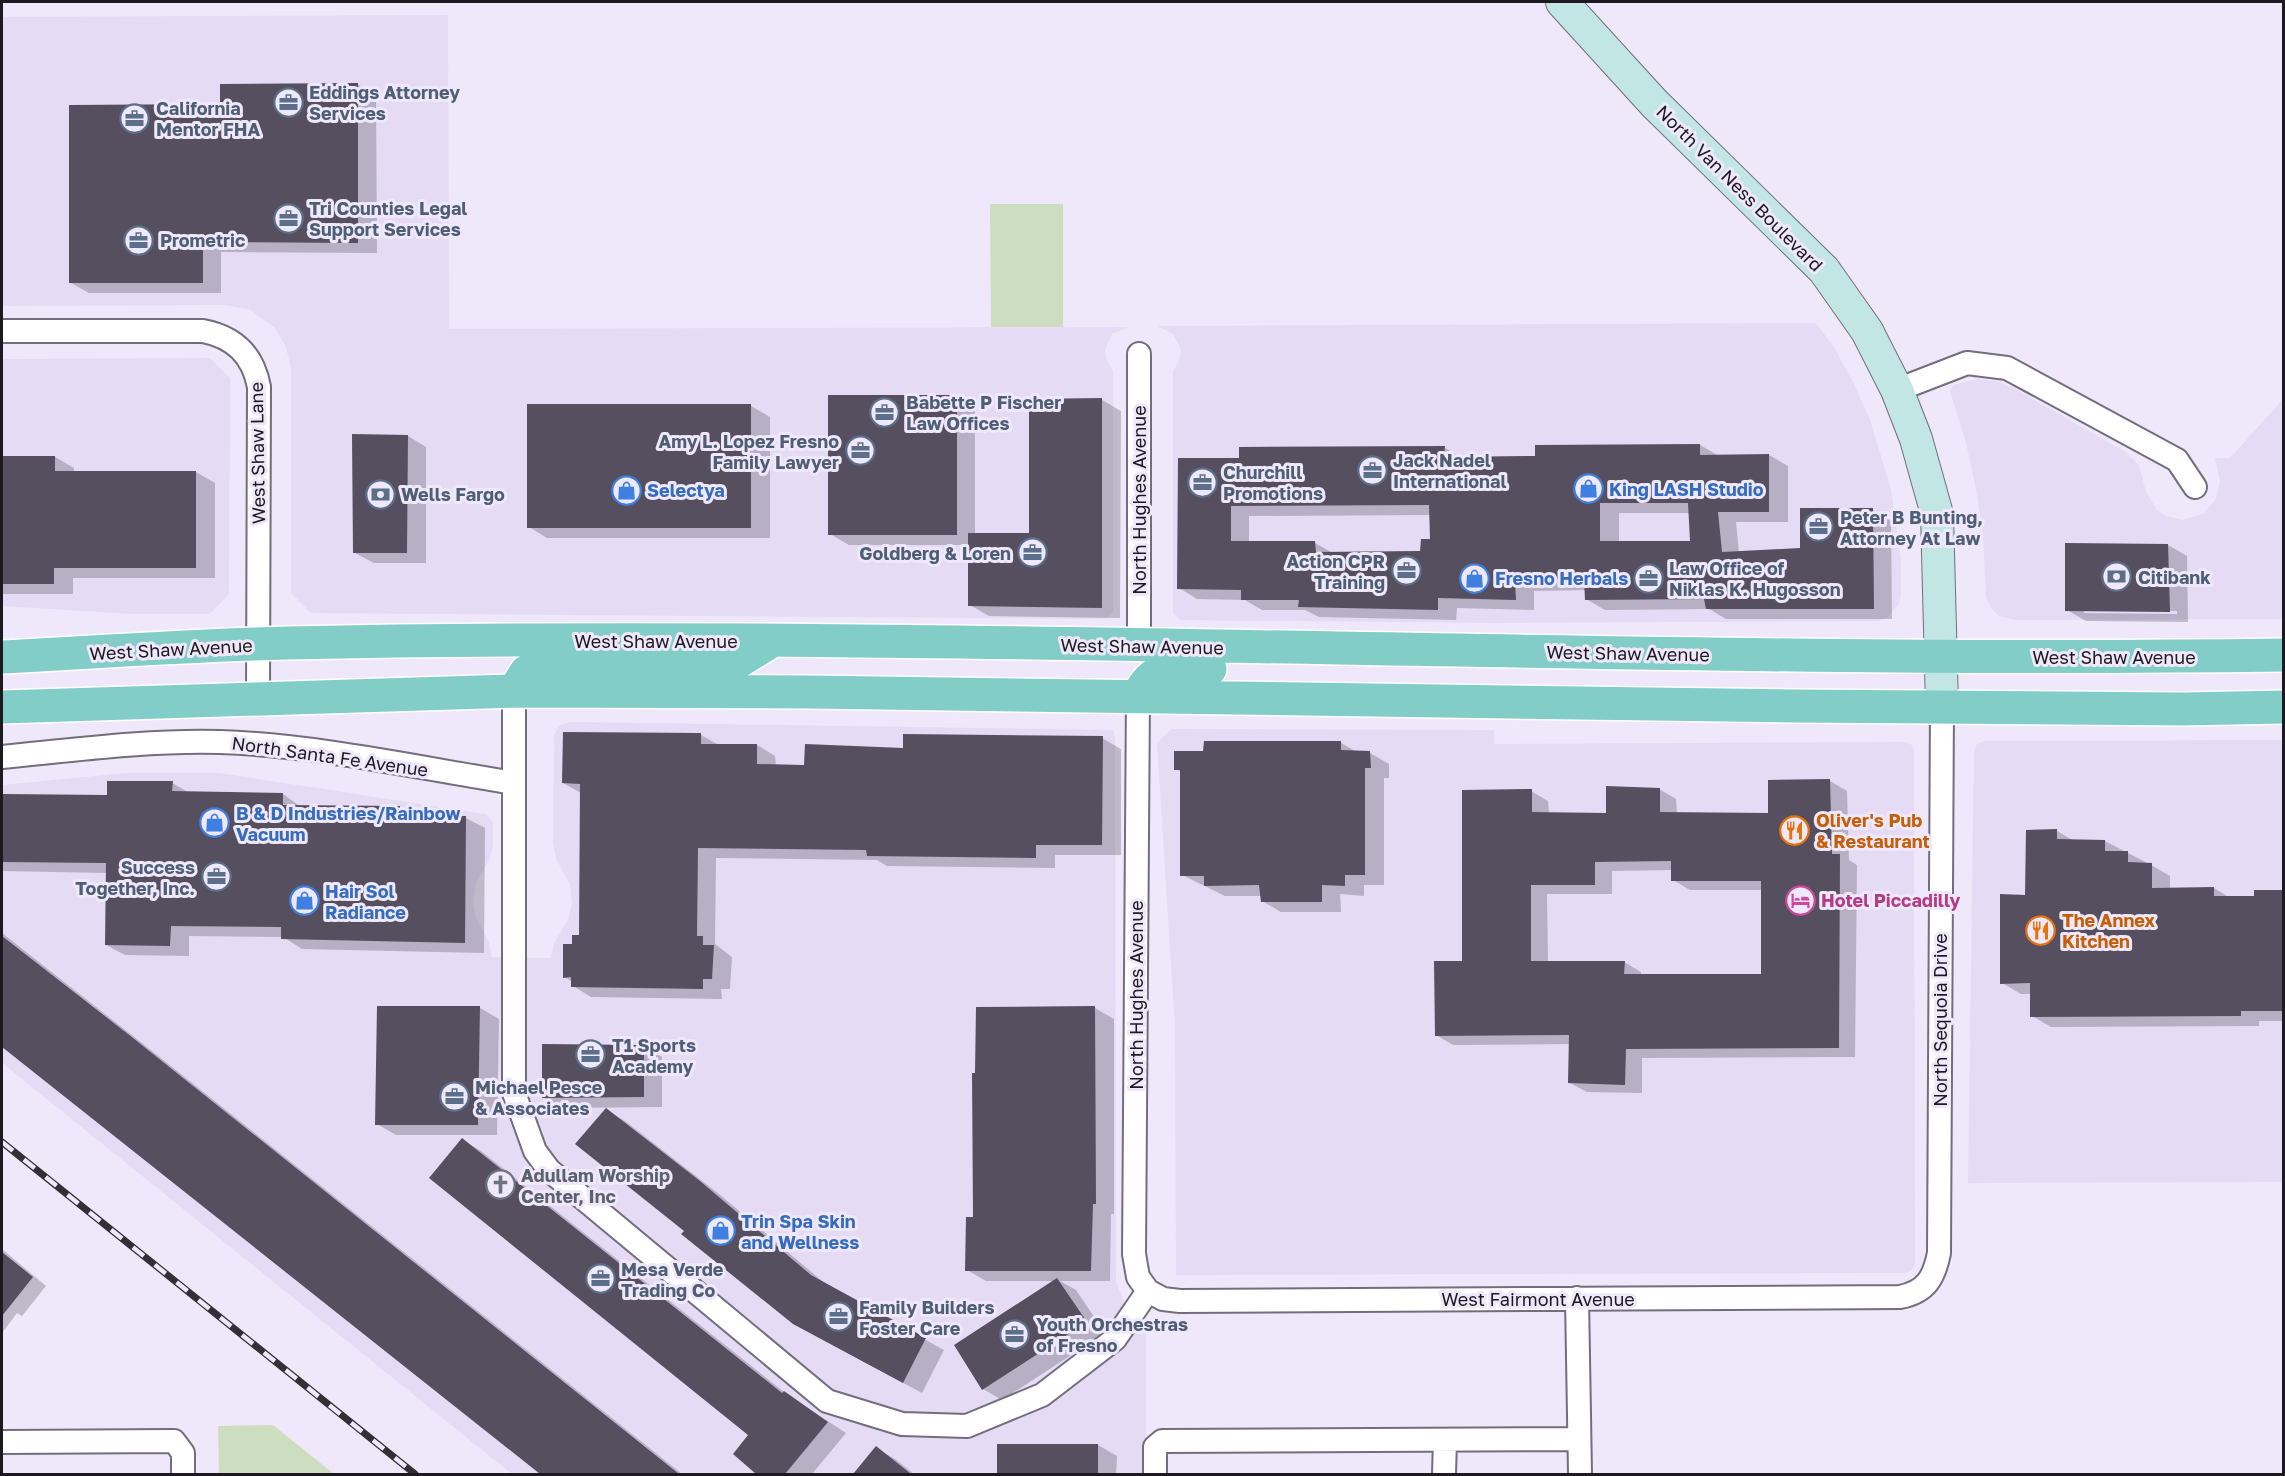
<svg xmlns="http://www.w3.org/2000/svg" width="2285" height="1476" viewBox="0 0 2285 1476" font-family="'Golos Text',sans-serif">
<rect width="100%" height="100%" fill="#efe8fb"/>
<path fill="#e5dbf5" d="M448,15L449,329L1129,327L1112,334L1105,350L1107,361L1113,371V612L1106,619L311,613L291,593V368L286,347L275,328L249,309L224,305L2,306V17Z
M1816,323L1835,349L1854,384L1870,420L1891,489L1901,560V595L1899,604L1887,618L1878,621L1493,623L1180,620L1173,613V371L1179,361L1181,350L1173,334L1157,326Z
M210,358L230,378L229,594L210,614H131L2,606V359Z
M1977,379L1996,381L2014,388L2127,453L2139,465L2146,492L2157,510L2166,516L2182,520L2203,514L2216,499L2220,481L2215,458H2230L2283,399V619L2014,620L1999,616L1991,608L1986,597L1983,536L1976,489L1966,443L1950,391L1954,385Z
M569,722L1113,730L1115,736L1116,1281L1126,1308L1146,1327V1474H512L2,1063V785L126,773H219L486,814L493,822V847L489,860L476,882L473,902L476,918L489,942L492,957L551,958L554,943L568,920L572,903L570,884L556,859L553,843L554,735L559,726Z
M1171,729L1494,730V744L1905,742L1912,745L1914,752L1915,1264L1912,1270L1905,1273L1176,1275L1175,1027L1157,743Z
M2283,740V1182L1968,1183L1974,751L1977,744L1984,741Z"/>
<path fill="#cddec0" d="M990,204H1063V327H991Z
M273,1425L334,1474H219L218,1426Z"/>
<path fill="#0003" fill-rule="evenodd" d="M357,84L376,95L377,253L221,252V293H89L71,283L222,106Z
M956,397L975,408V535H1030L1031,401L1102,400L1121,411L1120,618L989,616L970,605V545H849L830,534Z
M529,406H751L770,417V538H547L529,527Z
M408,436L426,447V563H374L355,553Z
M1700,445L1719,456L1769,455L1788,466V522H1736L1739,553L1801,550L1872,510L1891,521L1892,619H1726L1709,609L1605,610L1586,599V590L1534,591V610L1457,608L1456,620L1319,617L1305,610H1262L1245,600L1197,599L1179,588L1240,460L1445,448L1464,459L1536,458ZM1619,513H1690L1691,542L1619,543ZM1431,515L1432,541L1421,552L1333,553L1315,543H1249V516Z
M2,457H55L74,468V472H196L215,483V578H73V594H2Z
M2168,545L2187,556L2188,622L2086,621L2067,610ZM2084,610L2177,611V614L2084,613Z
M701,735L719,745H757L775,756L776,766L806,767L904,749L1102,738L1121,749V855H1055V868L887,866L877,860L716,858L715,944L732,957L730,989H721L722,999L591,997L573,986V982L564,977L580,936L581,793L563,783Z
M1341,743L1357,752L1370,753L1389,764V778H1384V885H1364V896L1340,894L1341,912H1281L1262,901V896H1225L1182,875V772L1176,769Z
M1830,781L1847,791L1849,860L1857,865L1855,1057L1642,1058V1093L1587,1092L1570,1083L1571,1044L1453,1045L1436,1035L1531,791L1548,801L1549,813L1608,814L1659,789L1676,799L1677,814H1770ZM1673,870V880L1690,890H1762L1763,975L1641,976V972L1624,962H1548L1547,894H1612V871Z
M172,783L190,793L283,794L301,807L400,808L416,817L466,818L485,828L484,953L302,949L283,937L189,936V956L125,955L106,945L107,873L2,871V795L108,797Z
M2057,831L2074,841H2105L2151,865L2170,876V889L2214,888L2230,898H2256V891L2284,892V1021H2259V1026L2051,1027L2032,1016V994H2021L2002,983L2027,896Z
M2,933L152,1051L682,1474H543L2,1045Z
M480,1008L499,1019L497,1135H396L377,1124Z
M1095,1008L1114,1019V1214H1111L1110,1281H1060L1076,1290L1105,1333L1002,1400L983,1389L1055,1281H986L967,1270L974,1218Z
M643,1047L662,1057V1107L562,1108L543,1097Z
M606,1110L625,1121L719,1194L828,1286L944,1350L922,1393L814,1335L686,1230Z
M462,1140L481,1151L789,1396L846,1433L812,1474H758L735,1454L750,1435Z
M2,1249L46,1286L22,1316L17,1313L2,1333Z
M1098,1445L1117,1456L1116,1474H999L998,1446Z
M876,1448L895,1459L914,1474H855Z"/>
<path fill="#554f5f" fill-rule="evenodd" d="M358,83V243L203,242V283H69V105L220,104V84Z
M828,395H957V535H828Z
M1102,398V608L968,606V533H1029V399Z
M527,404H751V528H527Z
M352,434L408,435L407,553H353Z
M1700,444V455L1769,454V512H1718L1722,552L1800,548V508H1873L1874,609H1706L1704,599L1585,600L1584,579L1515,580L1516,600L1438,598V610L1298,607L1299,600H1241V590L1177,589L1178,458H1239V447L1445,446L1444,457L1535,456V445ZM1600,503H1688L1690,541H1600ZM1429,505L1430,539H1421L1420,551L1316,552L1315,541H1231V506Z
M2,456H55V471H196V568H54V584H2Z
M2065,543L2168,544L2170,612L2065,611Z
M563,732L701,733V744H757V764L804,765L805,744L903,748V734L1103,736L1102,845H1036V858L867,856L866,850L698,848L697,936H703V945H714L712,979H703V989L571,987V977L563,978V944H572V935H579L580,784L562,783Z
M1204,741H1341V750L1370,751L1371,768H1365V875H1345V886L1322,885V902H1261L1259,885L1204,886V876H1180V770H1174V751H1203Z
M1830,779L1832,854H1840L1839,1048L1626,1049L1625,1085L1568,1083L1569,1035L1435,1036L1434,961H1462V790L1532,789V812L1606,813V786L1660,788V812L1768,813V780ZM1671,861V881H1761V974H1624L1625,961H1531V885H1595V862Z
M107,781H173L172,791L283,793V805L400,806V815L466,816L465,943L281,939V927L171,926L170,946L105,945L106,863L2,862V794L107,795Z
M2057,829V839L2105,840V851H2128V862L2152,863V888L2214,887V896H2254V890H2283V1011H2241V1016L2030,1017V983L2000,984V894L2025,895L2026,830Z
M2,936L133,1038L679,1474H540L2,1047Z
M377,1006H480L478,1125H375Z
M1095,1006L1096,1204H1093L1091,1271H965L966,1217H973L972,1073H975L976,1007Z
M542,1044L644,1045V1097L542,1098Z
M606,1108L700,1181L811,1275L926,1338L903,1383L793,1324L681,1234L684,1231L575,1144Z
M462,1138L782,1393L784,1391L828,1422L785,1474H756L733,1454L748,1435L429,1178Z
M2,1252L33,1277L2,1316Z
M1057,1278L1087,1322L982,1390L954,1345Z
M997,1444H1098V1474H997Z
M876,1446L911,1474H853Z"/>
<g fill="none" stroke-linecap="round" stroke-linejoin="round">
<defs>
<path id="street" d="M2,331H203C234,337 253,355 259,387L258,697
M1139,354V646
M1897,390L1967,363L2007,368L2177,460L2195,487
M514,691V1093L535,1151L549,1170L827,1401L902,1424L967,1426L1042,1395L1115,1339L1148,1291
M1138,696L1134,1254L1138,1277L1148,1291
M2,757C74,750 148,740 220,742C315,745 420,768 514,783
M1148,1291L1163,1299L1180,1301L1900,1297C1926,1292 1934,1278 1939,1253L1942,706
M1577,1298L1580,1474
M2,1442L174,1441L183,1453V1474
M1155,1474V1447L1162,1441L1579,1439
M1444,1474L1445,1440"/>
<path id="secondary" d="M1562,2L1654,103L1824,270L1867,331L1897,390L1916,439L1937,514L1942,706"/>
<path id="primary" d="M2,657C97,652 192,645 288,643C953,629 1618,664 2284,655
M514,691L526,672L547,664L733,665L772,641
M1138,696C1154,661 1177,669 1210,669
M2,707L514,691L810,692L1794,706L2183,709L2284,707"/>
</defs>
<use href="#street" stroke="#736d7d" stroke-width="26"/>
<use href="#secondary" stroke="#736d7d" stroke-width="34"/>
<use href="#primary" stroke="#fff" stroke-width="36"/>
<use href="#street" stroke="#fff" stroke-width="22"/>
<use href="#secondary" stroke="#c1e6e4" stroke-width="32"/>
<use href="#primary" stroke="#83cdc9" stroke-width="33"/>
<defs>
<path id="rail" d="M2,1142L415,1474"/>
</defs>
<use href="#rail" stroke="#323037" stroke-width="7"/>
<use href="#rail" stroke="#efe8fb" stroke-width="4.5" stroke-dasharray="14" stroke-linecap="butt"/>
</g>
<defs>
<symbol id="office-ring" viewBox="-11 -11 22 22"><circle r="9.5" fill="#efe8fb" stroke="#5c6f8a" stroke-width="1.5"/><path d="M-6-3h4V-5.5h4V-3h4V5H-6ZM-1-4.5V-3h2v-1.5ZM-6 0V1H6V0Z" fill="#5c6f8a"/></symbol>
<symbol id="shop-ring" viewBox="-11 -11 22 22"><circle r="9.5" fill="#efe8fb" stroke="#3f7fe0" stroke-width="1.5"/><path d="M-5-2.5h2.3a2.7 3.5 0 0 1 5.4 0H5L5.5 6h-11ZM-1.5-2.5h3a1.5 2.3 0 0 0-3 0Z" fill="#3f7fe0"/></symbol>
<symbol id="bank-ring" viewBox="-11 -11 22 22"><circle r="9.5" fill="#efe8fb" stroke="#5c6f8a" stroke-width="1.5"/><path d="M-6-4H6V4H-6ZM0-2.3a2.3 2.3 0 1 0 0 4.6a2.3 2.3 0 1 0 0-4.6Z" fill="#5c6f8a"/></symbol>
<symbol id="restaurant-ring" viewBox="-11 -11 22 22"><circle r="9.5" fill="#efe8fb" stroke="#e8710a" stroke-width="1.5"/><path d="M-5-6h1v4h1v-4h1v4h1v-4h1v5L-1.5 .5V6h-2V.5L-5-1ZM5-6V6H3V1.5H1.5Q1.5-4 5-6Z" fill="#e8710a"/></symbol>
<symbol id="hotel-ring" viewBox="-11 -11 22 22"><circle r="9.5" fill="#efe8fb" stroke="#d1479c" stroke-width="1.5"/><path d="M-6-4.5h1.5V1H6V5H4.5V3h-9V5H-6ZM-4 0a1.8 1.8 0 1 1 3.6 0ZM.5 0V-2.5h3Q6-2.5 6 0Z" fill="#d1479c"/></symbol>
<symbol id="church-ring" viewBox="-11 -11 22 22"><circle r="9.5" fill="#efe8fb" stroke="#6b7280" stroke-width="1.5"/><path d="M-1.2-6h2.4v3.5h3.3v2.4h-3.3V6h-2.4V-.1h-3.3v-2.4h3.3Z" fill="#6b7280"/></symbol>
</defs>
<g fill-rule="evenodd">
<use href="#office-ring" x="272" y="86" width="33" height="33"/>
<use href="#office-ring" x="118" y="102" width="33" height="33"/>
<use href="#office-ring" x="272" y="202" width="33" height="33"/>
<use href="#office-ring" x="122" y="224" width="33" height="33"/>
<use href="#office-ring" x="868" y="396" width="33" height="33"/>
<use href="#office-ring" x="844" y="434" width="33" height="33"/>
<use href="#office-ring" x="1356" y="454" width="33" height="33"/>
<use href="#office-ring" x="1186" y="466" width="33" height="33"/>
<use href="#shop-ring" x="1572" y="472" width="33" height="33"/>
<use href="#shop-ring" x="610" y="474" width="33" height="33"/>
<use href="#bank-ring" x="364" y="478" width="33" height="33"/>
<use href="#office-ring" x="1802" y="510" width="33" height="33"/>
<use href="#office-ring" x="1016" y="536" width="33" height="33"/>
<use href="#office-ring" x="1390" y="554" width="33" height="33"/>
<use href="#bank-ring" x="2100" y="560" width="33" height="33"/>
<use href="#shop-ring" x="1458" y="562" width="33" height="33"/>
<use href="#office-ring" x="1632" y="562" width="33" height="33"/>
<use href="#shop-ring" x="198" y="806" width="33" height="33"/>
<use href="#restaurant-ring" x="1778" y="814" width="33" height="33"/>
<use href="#office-ring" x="200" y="860" width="33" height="33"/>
<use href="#hotel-ring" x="1784" y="884" width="33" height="33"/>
<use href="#shop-ring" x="288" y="884" width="33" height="33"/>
<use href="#restaurant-ring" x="2024" y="914" width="33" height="33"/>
<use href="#office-ring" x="574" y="1038" width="33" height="33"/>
<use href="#office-ring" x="438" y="1080" width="33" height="33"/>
<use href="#church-ring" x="484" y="1168" width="33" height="33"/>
<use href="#shop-ring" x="704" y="1214" width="33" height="33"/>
<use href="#office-ring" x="584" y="1262" width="33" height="33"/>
<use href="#office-ring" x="822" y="1300" width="33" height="33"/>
<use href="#office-ring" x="998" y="1318" width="33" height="33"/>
</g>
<g text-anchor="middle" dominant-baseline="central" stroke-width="6" stroke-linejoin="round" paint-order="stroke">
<g font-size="18" font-weight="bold" fill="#4e5e75" stroke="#efe8fb" text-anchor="start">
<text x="309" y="92">Eddings Attorney<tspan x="309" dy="21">Services</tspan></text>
<text x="156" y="108">California<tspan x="156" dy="21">Mentor FHA</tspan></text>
<text x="309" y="208">Tri Counties Legal<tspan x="309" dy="21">Support Services</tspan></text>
<text x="160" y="240">Prometric</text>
<text x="906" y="402">Babette P Fischer<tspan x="906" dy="21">Law Offices</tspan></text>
<text x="839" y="441" text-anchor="end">Amy L. Lopez Fresno<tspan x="839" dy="21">Family Lawyer</tspan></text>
<text x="1393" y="460">Jack Nadel<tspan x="1393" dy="21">International</tspan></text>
<text x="1223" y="472">Churchill<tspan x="1223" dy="21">Promotions</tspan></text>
<text x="401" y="494">Wells Fargo</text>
<text x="1840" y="517">Peter B Bunting,<tspan x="1840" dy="21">Attorney At Law</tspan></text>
<text x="1011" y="553" text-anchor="end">Goldberg &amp; Loren</text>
<text x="1385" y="561" text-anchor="end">Action CPR<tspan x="1385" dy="21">Training</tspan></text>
<text x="1669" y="568">Law Office of<tspan x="1669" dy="21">Niklas K. Hugosson</tspan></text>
<text x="2138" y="577">Citibank</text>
<text x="195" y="867" text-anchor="end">Success<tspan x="195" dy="21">Together, Inc.</tspan></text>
<text x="612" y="1045">T1 Sports<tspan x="612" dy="21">Academy</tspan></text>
<text x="475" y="1087">Michael Pesce<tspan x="475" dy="21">&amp; Associates</tspan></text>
<text x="621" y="1269">Mesa Verde<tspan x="621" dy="21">Trading Co</tspan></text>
<text x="859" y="1307">Family Builders<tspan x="859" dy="21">Foster Care</tspan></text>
<text x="1036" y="1324">Youth Orchestras<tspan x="1036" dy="21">of Fresno</tspan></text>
</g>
<g font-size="18" fill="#1c1a20" stroke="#efe8fb">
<text transform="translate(1740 188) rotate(45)">North Van Ness Boulevard</text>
<text transform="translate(257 453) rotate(-91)">West Shaw Lane</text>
<text transform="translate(1139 500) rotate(-90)">North Hughes Avenue</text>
<text x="656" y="641">West Shaw Avenue</text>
<text transform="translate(1142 646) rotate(1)">West Shaw Avenue</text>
<text transform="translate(171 649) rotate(-3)">West Shaw Avenue</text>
<text transform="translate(1628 653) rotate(1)">West Shaw Avenue</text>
<text x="2114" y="657">West Shaw Avenue</text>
<text transform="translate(330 756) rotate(8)">North Santa Fe Avenue</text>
<text transform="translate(1136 995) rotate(-90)">North Hughes Avenue</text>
<text transform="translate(1940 1020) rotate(-90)">North Sequoia Drive</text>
<text x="1538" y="1299">West Fairmont Avenue</text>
</g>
<g font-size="18" font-weight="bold" fill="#366cbe" stroke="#efe8fb" text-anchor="start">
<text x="1609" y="489">King LASH Studio</text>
<text x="647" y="490">Selectya</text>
<text x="1495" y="578">Fresno Herbals</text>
<text x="236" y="813">B &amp; D Industries/Rainbow<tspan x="236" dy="21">Vacuum</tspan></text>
<text x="325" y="891">Hair Sol<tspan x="325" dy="21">Radiance</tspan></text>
<text x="741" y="1221">Trin Spa Skin<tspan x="741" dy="21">and Wellness</tspan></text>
</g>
<g font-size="18" font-weight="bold" fill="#c56008" stroke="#efe8fb" text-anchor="start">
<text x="1816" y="820">Oliver's Pub<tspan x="1816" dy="21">&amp; Restaurant</tspan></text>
<text x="2062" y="920">The Annex<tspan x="2062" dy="21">Kitchen</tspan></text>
</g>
<g font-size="18" font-weight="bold" fill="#b23c85" stroke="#efe8fb" text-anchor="start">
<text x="1821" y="900">Hotel Piccadilly</text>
</g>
<g font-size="18" font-weight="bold" fill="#5b616d" stroke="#efe8fb" text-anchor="start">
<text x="521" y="1175">Adullam Worship<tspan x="521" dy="21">Center, Inc</tspan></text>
</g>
</g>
<rect width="2285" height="1476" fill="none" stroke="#1c1a20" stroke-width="6"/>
</svg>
